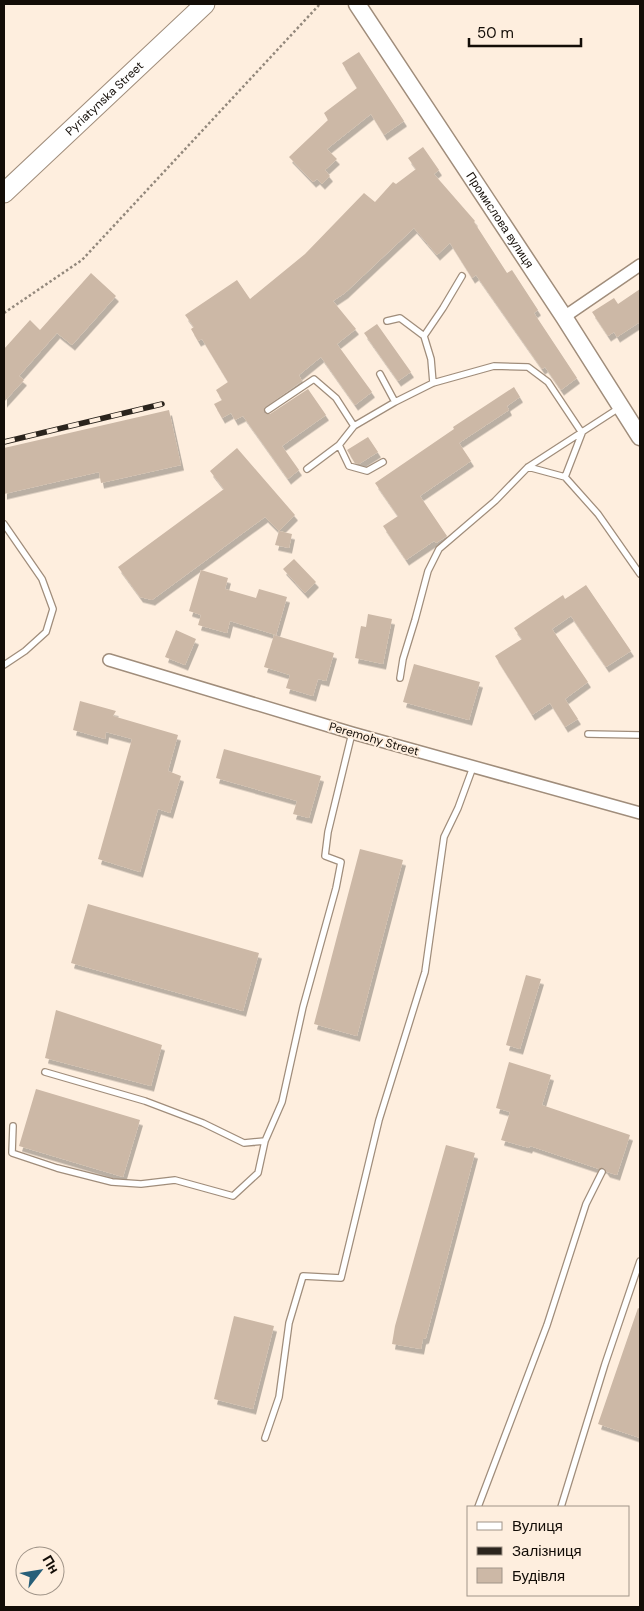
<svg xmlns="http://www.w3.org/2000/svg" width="644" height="1611" viewBox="0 0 644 1611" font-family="'DM Sans',sans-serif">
<defs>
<filter id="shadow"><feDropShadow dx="3" dy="5.5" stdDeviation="0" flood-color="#0004"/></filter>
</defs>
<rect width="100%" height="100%" fill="#feeede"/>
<path fill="#ccb8a6" filter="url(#shadow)" d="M359,52L404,121L384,135L371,114L327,149L337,159L325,170L330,176L322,184L317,179L313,182L289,157L328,120L324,113L357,88L342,63Z
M423,147L439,170L434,174L475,221L474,222L507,273L512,270L538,310L534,313L577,378L561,390L545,367L542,369L476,275L472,278L450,243L437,255L414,228L345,293L333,301L356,329L337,344L372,392L355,405L321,357L299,375L302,381L264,408V413L270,414L308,389L326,415L282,446L299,470L288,479L243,416L235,420L231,413L222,418L214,404L222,400L216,390L228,382L202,339L198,341L191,329L194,327L185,315L237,280L250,299L305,254L364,193L375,202L393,182L396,184L416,169L408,158Z
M91,273L116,296L72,345L57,333L19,376L24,380L4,402V349L30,320L40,330Z
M640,289V322L617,337L614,332L608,336L592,312L614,298L618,304Z
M377,324L411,372L398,381L364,333Z
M514,387L520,397L507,406L509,410L459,443L471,461L420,496L447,536L436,543L434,541L406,560L383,526L398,516L375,483L454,429L453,427Z
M169,410L181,465L101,483L99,472L4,494V448Z
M368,437L378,452L359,464L355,463L347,450Z
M237,448L295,515L279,531L265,517L152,600L140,597L118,567L224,489L210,471Z
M279,531L292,534L289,548L275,545Z
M294,559L316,582L305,593L283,569Z
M201,570L228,578L225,589L256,598L259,589L287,597L276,635L230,621L227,633L198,625L201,615L189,611Z
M586,585L631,651L606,667L571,616L552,629L588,682L565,699L578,719L565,727L550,703L532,715L495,656L522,639L514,628L563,595L565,599Z
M368,614L392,619L383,664L355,658L361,626L366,627Z
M176,630L196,639L185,665L165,657Z
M274,635L334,653L326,681L318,679L313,696L286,688L290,675L264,667Z
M414,664L480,682L469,720L403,702Z
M80,701L116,711L113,716L178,735L168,771L181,776L170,813L158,809L140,872L98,859L132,739L106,732L105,739L73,730Z
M224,749L321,776L309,818L293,814L297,801L216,778Z
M360,849L403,860L357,1036L314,1024Z
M88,904L259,953L243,1011L71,963Z
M526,975L541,979L520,1049L506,1045Z
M56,1010L162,1045L151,1086L45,1058Z
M509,1062L551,1075L542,1105L630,1135L617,1175L607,1172L604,1168L599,1169L530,1146L529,1148L501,1140L510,1112L496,1108Z
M36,1089L140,1120L123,1177L19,1146Z
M446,1145L475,1153L426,1338L423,1339L421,1349L392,1344L395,1326Z
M638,1308L640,1309V1438L598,1424Z
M234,1316L274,1326L253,1409L214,1399Z"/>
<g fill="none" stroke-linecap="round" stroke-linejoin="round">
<defs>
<path id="lane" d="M387,321L400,318L424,336L431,359L433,383
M424,336L443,308L462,276
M380,374L395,402
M268,410L314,379L336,398L354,426
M339,445L349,466L367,471L383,462
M528,467L565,477L598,514L640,574
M307,469L339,445L354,426L395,402L433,383L494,366L528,367L548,382L582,433L565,477
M4,524L42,579L53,609L46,632L25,651L4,665
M400,678L403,659L415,620L428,571L439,549L495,501L528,467L619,408
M588,734L640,735
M45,1072L145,1101L203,1123L244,1143L265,1141
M13,1126L12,1153L57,1168L112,1182L141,1184L175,1180L233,1196L258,1173L265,1141L282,1102L303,1007L336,888L341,862L325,856L328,832L352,733
M265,1438L279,1397L289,1323L303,1276L341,1278L379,1120L425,972L444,837L458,808L473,767
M478,1507L547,1325L586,1204L602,1172
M561,1507L605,1364L640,1261"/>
<path id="street" d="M564,317L640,265
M109,660L352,733L640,813"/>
<g id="secondary">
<path id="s1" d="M357,4L564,317L640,437"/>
</g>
<g id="primary">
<path id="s2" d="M4,193L205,4"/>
</g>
</defs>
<use href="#lane" stroke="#a08d7b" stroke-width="8"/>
<use href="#street" stroke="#a08d7b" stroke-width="14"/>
<use href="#secondary" stroke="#a08d7b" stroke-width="19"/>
<use href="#primary" stroke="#a08d7b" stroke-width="21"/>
<path stroke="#93887c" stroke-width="2.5" stroke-dasharray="2.5 2.5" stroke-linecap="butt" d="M4,313L82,260L320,4"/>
<use href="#lane" stroke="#fff" stroke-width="5.5"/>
<use href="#street" stroke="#fff" stroke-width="11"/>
<use href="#secondary" stroke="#fff" stroke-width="16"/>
<use href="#primary" stroke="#fff" stroke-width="19"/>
<defs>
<path id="rail" d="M4,442L162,404"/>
</defs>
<use href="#rail" stroke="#2b241d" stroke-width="5.5"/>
<use href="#rail" stroke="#feeede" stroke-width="4" stroke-dasharray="11" stroke-linecap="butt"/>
</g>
<g text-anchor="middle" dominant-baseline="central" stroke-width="4" stroke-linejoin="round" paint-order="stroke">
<g font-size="12" fill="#130d07" stroke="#feeede">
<text stroke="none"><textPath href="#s2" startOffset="138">Pyriatynska Street</textPath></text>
<text stroke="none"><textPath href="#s1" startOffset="259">Промислова вулиця</textPath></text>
<text transform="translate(374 739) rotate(16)">Peremohy Street</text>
</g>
</g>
<rect width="644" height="1611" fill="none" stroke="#130d07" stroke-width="10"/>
<rect x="467" y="1506" width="162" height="90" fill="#feeede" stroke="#a09488"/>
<rect x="477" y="1522" width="25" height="8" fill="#ffffff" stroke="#a09488"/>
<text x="512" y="1531" font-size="15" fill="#130d07">Вулиця</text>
<rect x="477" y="1547" width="25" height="8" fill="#2b241d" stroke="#a09488"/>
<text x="512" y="1556" font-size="15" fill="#130d07">Залізниця</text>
<rect x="477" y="1568" width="25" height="15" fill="#ccb8a6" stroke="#a09488"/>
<text x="512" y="1581" font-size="15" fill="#130d07">Будівля</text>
<g transform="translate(40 1571) rotate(59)"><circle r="24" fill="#feeede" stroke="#a09488"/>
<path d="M0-4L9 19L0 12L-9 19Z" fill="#275f79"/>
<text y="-8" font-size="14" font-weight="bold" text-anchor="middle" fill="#130d07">Пн</text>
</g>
<path d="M469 38v8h112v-8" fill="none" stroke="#130d07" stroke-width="2.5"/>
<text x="477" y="38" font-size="15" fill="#130d07" stroke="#feeede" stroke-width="4" paint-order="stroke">50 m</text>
</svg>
